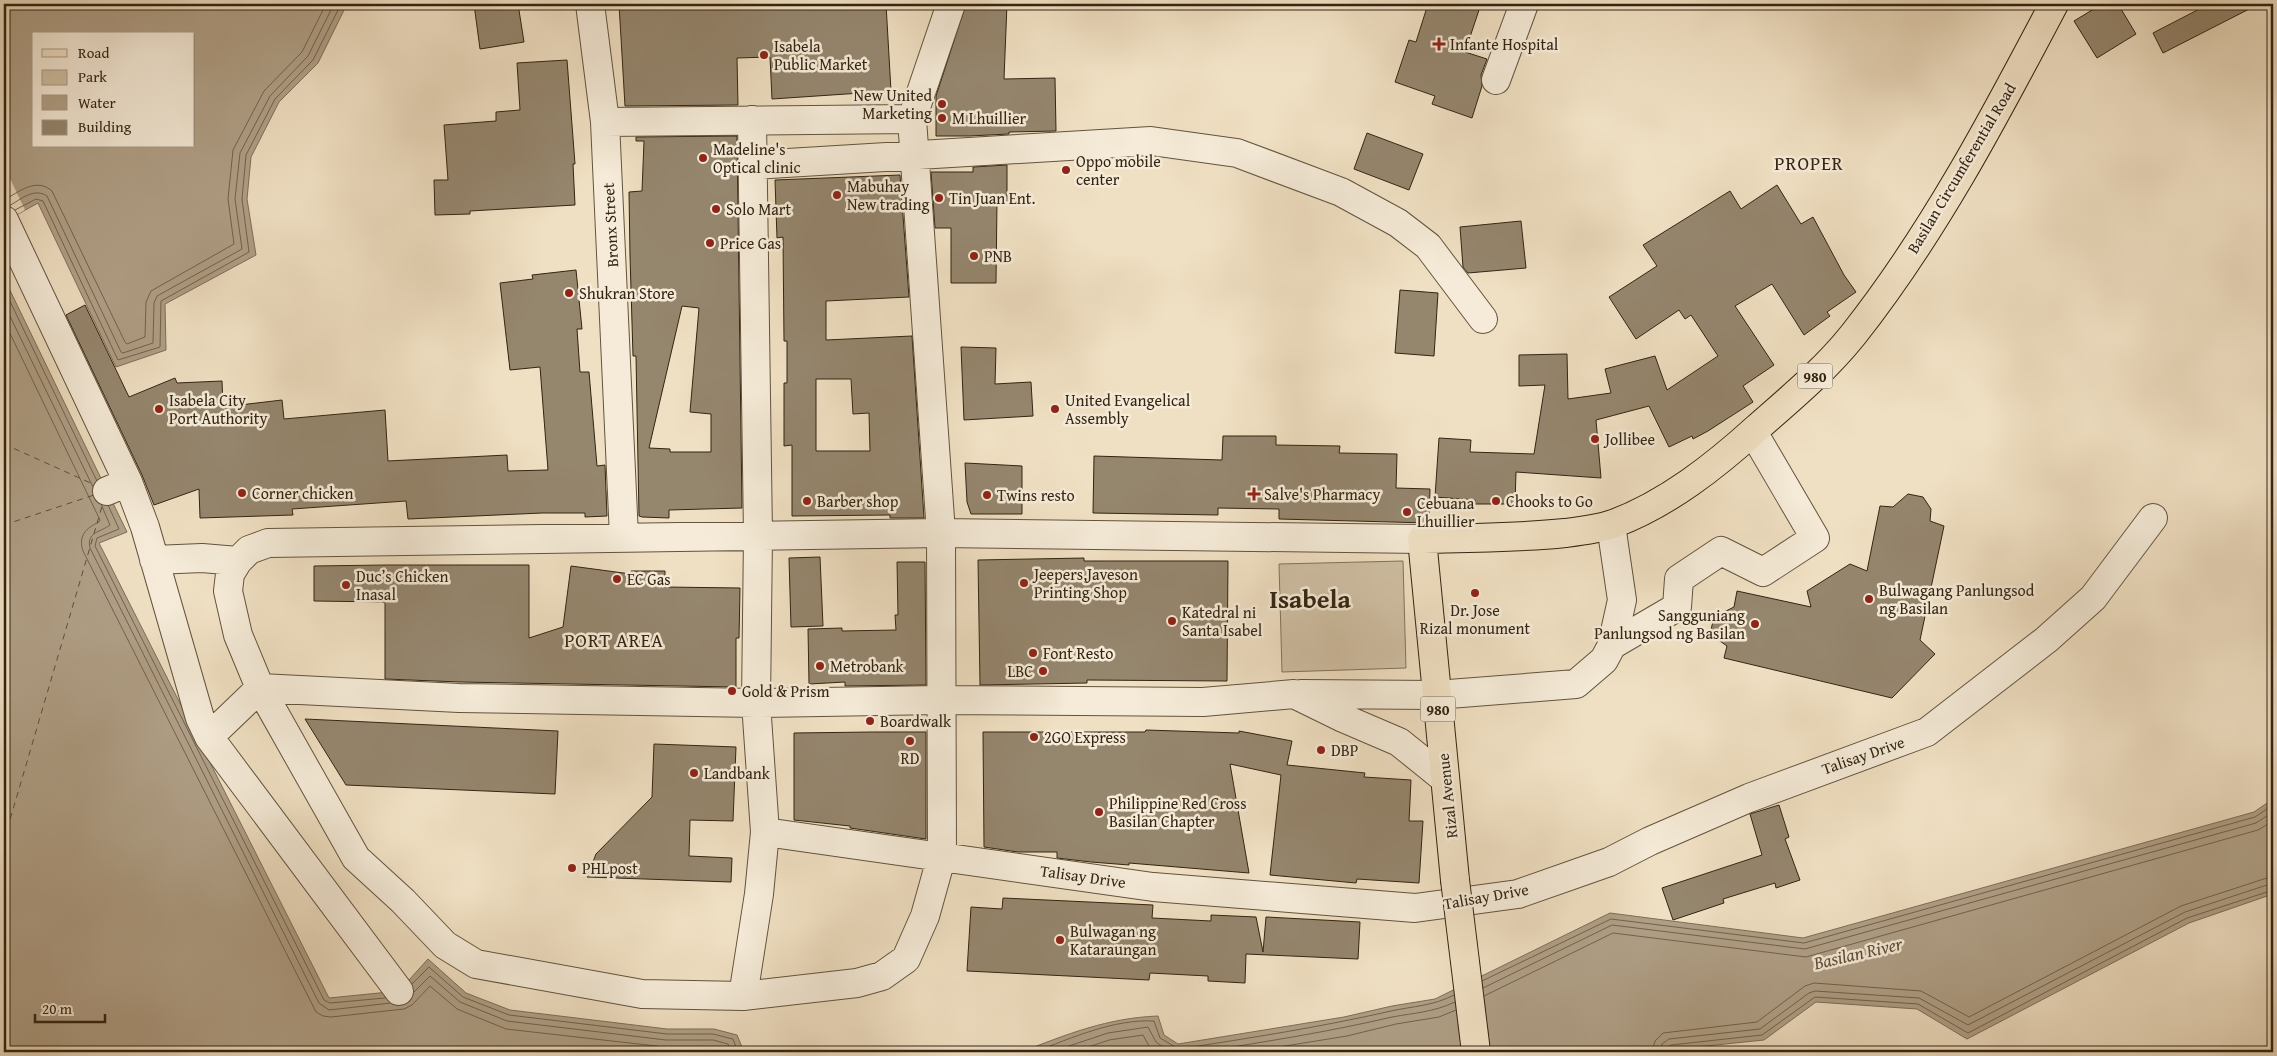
<svg xmlns="http://www.w3.org/2000/svg" width="2277" height="1056" viewBox="0 0 2277 1056" font-family="'Gentium Book Plus',serif">
<rect width="100%" height="100%" fill="#f0e0c3"/>
<filter id="stains"><feTurbulence type="fractalNoise" baseFrequency=".004" numOctaves="4"/><feColorMatrix values="0 0 0 0 .2 0 0 0 0 .09 0 0 0 0 .02 0 0 0 .5 -.17"/></filter>
<radialGradient id="worn" r=".72"><stop offset=".6" stop-color="#630" stop-opacity="0"/><stop offset="1" stop-color="#630" stop-opacity=".3"/></radialGradient>
<path fill="#d0c0a5" stroke="#82725c" d="M1403,561L1406,668L1282,672L1279,564Z"/>
<path fill="#b0a087" stroke="#7e6e58" fill-rule="evenodd" d="M4,4H347L318,63L279,102L251,157L247,199L256,255L165,304L166,350L116,367L38,203L4,222ZM34,34H194V146H34Z
M4,278L127,532L99,543L329,998L399,991L428,959L466,993L510,1010L667,1029H714L737,1035L744,1052H4Z
M2273,799V894L2189,923L1967,1039L1917,1009L1816,1002L1764,1040L1648,1052H1021C1068,1034 1107,1018 1158,1016L1164,1035L1178,1044L1344,1017L1392,1006L1435,999L1610,913L1803,938L2254,812Z"/>
<path fill="#f0e0c3" d="M4,166L25,210L4,222Z"/>
<g fill="none" stroke-linecap="round" stroke-linejoin="round">
<path stroke="#72624c" stroke-width="1" d="M4,200C19,192 36,177 52,191L125,342L127,344L145,337L146,302L151,291L234,244L228,199L233,150L264,91L302,52L326,4
M9,206C20,200 34,187 47,196L121,352L123,353L153,343L154,303L157,296L242,249L235,199L240,153L270,96L308,56L334,4
M15,210L36,199L43,201L118,360L160,347L161,301L249,252L242,199L246,155L275,99L313,60L341,4
M4,289L97,481
M4,304L93,487
M4,321L100,520L99,522C86,528 78,536 83,551L316,1012L323,1016L331,1017L404,1009L412,1005L430,986L457,1009L506,1029L665,1047H712L723,1052
M101,504L110,525C101,532 86,532 90,548L319,1003L329,1010L391,1003
M108,505L119,529L97,538L95,546L324,1000L330,1003L385,998
M1482,981L1611,919L1804,943L2255,817L2273,805
M412,984L429,967L463,997L509,1015L667,1034H713L733,1039L738,1052
M1483,988L1612,925L1805,949L2256,823L2273,812
M414,992L430,976L460,1002L507,1021L666,1040H713L728,1044L731,1052
M1484,996L1613,933L1806,957L2258,830L2273,821
M1034,1052C1072,1038 1113,1019 1154,1021L1160,1038L1179,1049C1250,1038 1321,1027 1391,1011C1414,1006 1433,1006 1454,995
M1051,1052L1108,1033L1148,1027L1156,1042L1170,1052
M1074,1052L1109,1040L1143,1035L1149,1046L1156,1052
M1200,1052C1264,1042 1328,1032 1392,1017C1414,1013 1434,1012 1455,1002
M1248,1052L1347,1036L1396,1024L1439,1017L1456,1010
M1652,1052L1655,1041L1663,1033L1757,1022L1805,986L1814,983L1921,991L1969,1017L2181,906L2273,876
M1659,1052L1662,1044L1669,1039L1760,1029L1809,993L1815,991L1919,998L1968,1025L2185,912L2273,883
M1666,1052L1667,1047L1671,1045L1762,1035L1815,997L1918,1004L1968,1033L2187,918L2273,890"/>
<path stroke="#5f4f3b" stroke-width="1" stroke-dasharray="6 5" stroke-linecap="butt" d="M4,444L95,485
M4,525L94,495
M4,840L103,503"/>
</g>
<path fill="#95866e" stroke="#332412" fill-rule="evenodd" d="M474,4H518L524,42L480,49Z
M619,4H886L891,91L772,99L770,57L737,58L738,105L625,106Z
M966,4H1007L1004,79L1055,78L1056,131L1009,132V134L969,136H936V96Z
M1428,4H1481L1465,52L1487,59L1481,75L1482,86L1472,118L1432,104L1435,96L1395,82L1409,40L1416,42Z
M2102,4H2118L2136,34L2097,58L2074,21Z
M2209,4H2259L2163,53L2153,33Z
M567,60L575,164H573L575,205L470,211V214L435,215L434,180H448L444,125L496,121V112L520,110L517,63Z
M1367,133L1423,154L1409,190L1354,169Z
M737,136L742,508L669,510V518L642,517L639,516L636,356H633L630,256L629,192L642,191L644,141H636V137ZM682,306L699,308L690,412L711,414V452H670V449L649,448Z
M1007,165V201H997L996,283H951V228H935L931,172H973V167Z
M900,175L909,297L826,301V340L912,336L924,518H890V515L792,516V445L784,446V383H787V341H784L783,237L777,238L775,180ZM816,379H851L853,414L869,413L870,451H816Z
M1777,185L1801,224L1813,217L1844,275L1856,292L1827,312L1830,316L1804,335L1772,284L1735,306L1774,365L1743,386L1753,402L1708,431L1693,439L1692,436L1669,447L1649,406L1596,420L1601,478L1516,472L1515,504H1475V500L1435,497L1439,438L1471,440L1470,452L1534,454L1545,385L1519,386V355L1567,354L1568,399L1611,393L1605,369L1655,356L1667,390L1718,356L1691,315L1685,319L1679,310L1636,339L1609,297L1657,266L1643,245L1730,191L1741,209Z
M1521,221L1526,268L1468,273L1463,267L1460,227Z
M576,270L582,329H577L580,372H589L597,466L605,465L607,516L585,517V513H542L408,519L406,501L292,509L293,515L200,518L199,489L154,505L142,475L66,315L85,305L129,397L175,378L177,383L222,381L223,407L282,400L284,419L385,410L388,461L507,455L508,471L548,470L540,367L510,370L500,283L533,279L532,275Z
M1400,290L1438,293L1434,356L1395,353Z
M961,347L996,348L995,384L1031,382L1033,416L964,420Z
M1223,436H1276V445L1340,446L1339,453L1397,454L1396,488L1430,489L1429,523L1279,519V509L1218,508V515L1093,513L1094,456L1222,460Z
M965,463L1022,466V514H971L967,502Z
M1908,494L1923,497L1931,509L1930,521L1944,526L1920,640L1935,654L1892,698L1724,658L1727,646L1710,634L1714,617L1734,607L1737,591L1811,607L1807,591L1850,564L1867,571L1880,506L1893,507Z
M820,557L823,626L791,627L789,558Z
M1084,558V561H1228L1227,681L1087,680V683L980,685L978,560Z
M897,562H925L926,685L845,686V682L809,684L808,629L842,628V631L896,630L895,615H898Z
M386,565H529V638L563,627L571,566L631,574V571H665V587L740,588L739,638H736V687L460,682L385,679V602L314,601V566Z
M305,719L558,731L555,794L346,785Z
M1146,730L1239,733V731L1292,741L1287,765L1365,773L1364,777L1411,780L1409,821H1423L1419,883L1357,879L1356,883L1270,875L1281,775L1230,764L1249,873L1129,863V865L1091,862L1057,858V852H1018L984,847L983,732H1145Z
M872,732H926V839L850,828V826L794,820V733Z
M654,744L736,747L733,821L690,820L689,856L732,858L731,882L587,877L596,854L652,797Z
M1779,805L1789,837L1785,839L1800,880L1776,888L1775,883L1723,899L1724,903L1673,920L1662,888L1762,855L1750,814Z
M1003,898L1153,905L1152,918L1211,921V915L1256,917L1263,952L1266,917L1360,922L1358,959L1246,954L1245,983L1208,981V976L1150,973L1149,980L967,971L971,907L1002,909Z"/>
<g fill="none" stroke-linecap="round" stroke-linejoin="round">
<defs>
<path id="minor" d="M590,4L605,122L624,537
M951,4L912,119L941,533L942,855L925,916L906,959L882,976L857,983L743,996L642,994L476,964L445,945L403,901L356,858L260,688L238,635L228,591L230,574L238,561L249,550L268,543L941,533L1422,539
M1496,80L1524,4
M605,122L912,119
M753,165L1151,141L1237,153L1341,192L1398,223L1428,246L1483,319
M4,220L128,482L145,527L200,718L209,737L399,991
M107,491L128,482
M154,560L202,558L238,561
M1612,645L1677,607L1679,579L1721,551L1763,572L1815,538L1753,432
M1301,694L1436,695L1576,684L1604,660L1612,645L1622,600L1611,525
M209,737L260,688L459,698L756,703L940,700L1203,702L1294,694L1343,718L1399,742L1445,779
M765,832L1153,887L1415,908L1518,894L1609,862L1650,841L1749,798L1927,732L2046,640L2093,598L2153,518
M743,996L759,894L765,832L756,703L758,535L752,120"/>
<path id="major" d="M1455,880L1422,539C1470,538 1518,538 1565,533C1581,531 1598,529 1613,524C1667,504 1715,466 1757,428C1790,399 1825,370 1853,335C1933,234 1994,118 2054,4"/>
</defs>
<use href="#minor" stroke="#62533e" stroke-width="30"/>
<use href="#major" stroke="#332412" stroke-width="30"/>
<use href="#minor" stroke="#f5ebd8" stroke-width="28"/>
<use href="#major" stroke="#f0e0c3" stroke-width="28"/>
<defs>
<path id="major-bridge" d="M1455,880L1476,1052"/>
</defs>
<use href="#major-bridge" stroke="#332412" stroke-width="30" stroke-linecap="butt"/>
<use href="#major-bridge" stroke="#f0e0c3" stroke-width="28"/>
</g>
<g fill="#8f2418" stroke="#f5ebd8" stroke-width="2">
<path d="M1436.5 36.5h5v5h5v5h-5v5h-5v-5h-5v-5h5z"/>
<circle cx="764" cy="55" r="5"/>
<circle cx="942" cy="104" r="5"/>
<circle cx="942" cy="118" r="5"/>
<circle cx="703" cy="158" r="5"/>
<circle cx="1066" cy="170" r="5"/>
<circle cx="837" cy="195" r="5"/>
<circle cx="939" cy="198" r="5"/>
<circle cx="716" cy="209" r="5"/>
<circle cx="710" cy="243" r="5"/>
<circle cx="974" cy="256" r="5"/>
<circle cx="569" cy="293" r="5"/>
<circle cx="159" cy="409" r="5"/>
<circle cx="1055" cy="409" r="5"/>
<circle cx="1595" cy="439" r="5"/>
<circle cx="242" cy="493" r="5"/>
<path d="M1251.5 486.5h5v5h5v5h-5v5h-5v-5h-5v-5h5z"/>
<circle cx="987" cy="495" r="5"/>
<circle cx="807" cy="501" r="5"/>
<circle cx="1496" cy="501" r="5"/>
<circle cx="1407" cy="512" r="5"/>
<circle cx="617" cy="579" r="5"/>
<circle cx="1024" cy="583" r="5"/>
<circle cx="346" cy="585" r="5"/>
<circle cx="1475" cy="593" r="5"/>
<circle cx="1869" cy="599" r="5"/>
<circle cx="1172" cy="621" r="5"/>
<circle cx="1755" cy="624" r="5"/>
<circle cx="1033" cy="653" r="5"/>
<circle cx="820" cy="666" r="5"/>
<circle cx="1043" cy="671" r="5"/>
<circle cx="732" cy="691" r="5"/>
<circle cx="870" cy="721" r="5"/>
<circle cx="1034" cy="737" r="5"/>
<circle cx="910" cy="741" r="5"/>
<circle cx="1321" cy="750" r="5"/>
<circle cx="694" cy="773" r="5"/>
<circle cx="1099" cy="812" r="5"/>
<circle cx="572" cy="868" r="5"/>
<circle cx="1060" cy="940" r="5"/>
</g>
<g text-anchor="middle" dominant-baseline="central" stroke-width="5" stroke-linejoin="round" paint-order="stroke">
<g fill="#f5ebd8" stroke="#6d604d" stroke-width="1">
<rect x="1797.5" y="363.5" width="35" height="25" rx="4"/>
<rect x="1420.5" y="696.5" width="35" height="25" rx="4"/>
</g>
<g font-size="15" font-weight="bold" fill="#332412">
<text x="1815" y="376">980</text>
<text x="1438" y="709">980</text>
</g>
<g font-size="16" fill="#332412" stroke="#f5ebd8" text-anchor="start">
<text x="1450" y="44">Infante Hospital</text>
<text x="774" y="46">Isabela<tspan x="774" dy="18">Public Market</tspan></text>
<text x="932" y="95" text-anchor="end">New United<tspan x="932" dy="18">Marketing</tspan></text>
<text x="952" y="118">M Lhuillier</text>
<text x="713" y="149">Madeline's<tspan x="713" dy="18">Optical clinic</tspan></text>
<text x="1076" y="161">Oppo mobile<tspan x="1076" dy="18">center</tspan></text>
<text x="847" y="186">Mabuhay<tspan x="847" dy="18">New trading</tspan></text>
<text x="949" y="198">Tin Juan Ent.</text>
<text x="726" y="209">Solo Mart</text>
<text x="720" y="243">Price Gas</text>
<text x="984" y="256">PNB</text>
<text x="579" y="293">Shukran Store</text>
<text x="169" y="400">Isabela City<tspan x="169" dy="18">Port Authority</tspan></text>
<text x="1065" y="400">United Evangelical<tspan x="1065" dy="18">Assembly</tspan></text>
<text x="1605" y="439">Jollibee</text>
<text x="252" y="493">Corner chicken</text>
<text x="1264" y="494">Salve's Pharmacy</text>
<text x="997" y="495">Twins resto</text>
<text x="817" y="501">Barber shop</text>
<text x="1506" y="501">Chooks to Go</text>
<text x="1417" y="503">Cebuana<tspan x="1417" dy="18">Lhuillier</tspan></text>
<text x="1034" y="574">Jeepers,Javeson<tspan x="1034" dy="18">Printing Shop</tspan></text>
<text x="356" y="576">Duc’s Chicken<tspan x="356" dy="18">Inasal</tspan></text>
<text x="627" y="579">EC Gas</text>
<text x="1879" y="590">Bulwagang Panlungsod<tspan x="1879" dy="18">ng Basilan</tspan></text>
<text x="1475" y="610" text-anchor="middle">Dr. Jose<tspan x="1475" dy="18">Rizal monument</tspan></text>
<text x="1182" y="612">Katedral ni<tspan x="1182" dy="18">Santa Isabel</tspan></text>
<text x="1745" y="615" text-anchor="end">Sangguniang<tspan x="1745" dy="18">Panlungsod ng Basilan</tspan></text>
<text x="1043" y="653">Font Resto</text>
<text x="830" y="666">Metrobank</text>
<text x="1033" y="671" text-anchor="end">LBC</text>
<text x="742" y="691">Gold &amp; Prism</text>
<text x="880" y="721">Boardwalk</text>
<text x="1044" y="737">2GO Express</text>
<text x="1331" y="750">DBP</text>
<text x="910" y="758" text-anchor="middle">RD</text>
<text x="704" y="773">Landbank</text>
<text x="1109" y="803">Philippine Red Cross<tspan x="1109" dy="18">Basilan Chapter</tspan></text>
<text x="582" y="868">PHLpost</text>
<text x="1070" y="931">Bulwagan ng<tspan x="1070" dy="18">Kataraungan</tspan></text>
</g>
<g font-size="16" fill="#332412" stroke="#f5ebd8">
<text transform="translate(1961 168) rotate(-59)">Basilan Circumferential Road</text>
<text transform="translate(610 225) rotate(-93)">Bronx Street</text>
<text transform="translate(1863 755) rotate(-19)">Talisay Drive</text>
<text transform="translate(1447 796) rotate(-96)">Rizal Avenue</text>
<text transform="translate(1083 876) rotate(8)">Talisay Drive</text>
<text transform="translate(1486 896) rotate(-10)">Talisay Drive</text>
</g>
<g font-size="18" font-style="italic" fill="#5f4f3b" stroke="#f5ebd8">
<text transform="translate(1858 953) rotate(-13)">Basilan River</text>
</g>
<g font-size="19" letter-spacing="1" fill="#332412" stroke="#f5ebd8">
<text x="1809" y="163">PROPER</text>
<text x="614" y="640">PORT AREA</text>
</g>
<g font-size="26" font-weight="bold" fill="#332412" stroke="#f5ebd8">
<text x="1310" y="598">Isabela</text>
</g>
</g>
<rect width="2277" height="1056" fill="none" stroke="#f0e0c3" stroke-width="20"/>
<rect x="5" y="5" width="2267" height="1046" fill="none" stroke="#332412" stroke-width="2.5"/>
<rect x="10" y="10" width="2257" height="1036" fill="none" stroke="#332412"/>
<rect x="32" y="32" width="162" height="115" fill="#f5ebd8" stroke="#a79b89"/>
<rect x="42" y="49" width="25" height="8" fill="#f0e0c3" stroke="#a79b89"/>
<text x="78" y="58" font-size="15" fill="#332412">Road</text>
<rect x="42" y="70" width="25" height="15" fill="#d0c0a5" stroke="#a79b89"/>
<text x="78" y="82" font-size="15" fill="#332412">Park</text>
<rect x="42" y="95" width="25" height="15" fill="#b0a087" stroke="#a79b89"/>
<text x="78" y="108" font-size="15" fill="#332412">Water</text>
<rect x="42" y="120" width="25" height="15" fill="#95866e" stroke="#a79b89"/>
<text x="78" y="132" font-size="15" fill="#332412">Building</text>
<path d="M35 1014v8h70v-8" fill="none" stroke="#332412" stroke-width="2.5"/>
<text x="42" y="1014" font-size="15" fill="#332412" stroke="#f5ebd8" stroke-width="4" paint-order="stroke">20 m</text>
<rect width="100%" height="100%" filter="url(#stains)"/>
<rect width="100%" height="100%" fill="url(#worn)"/>
</svg>
